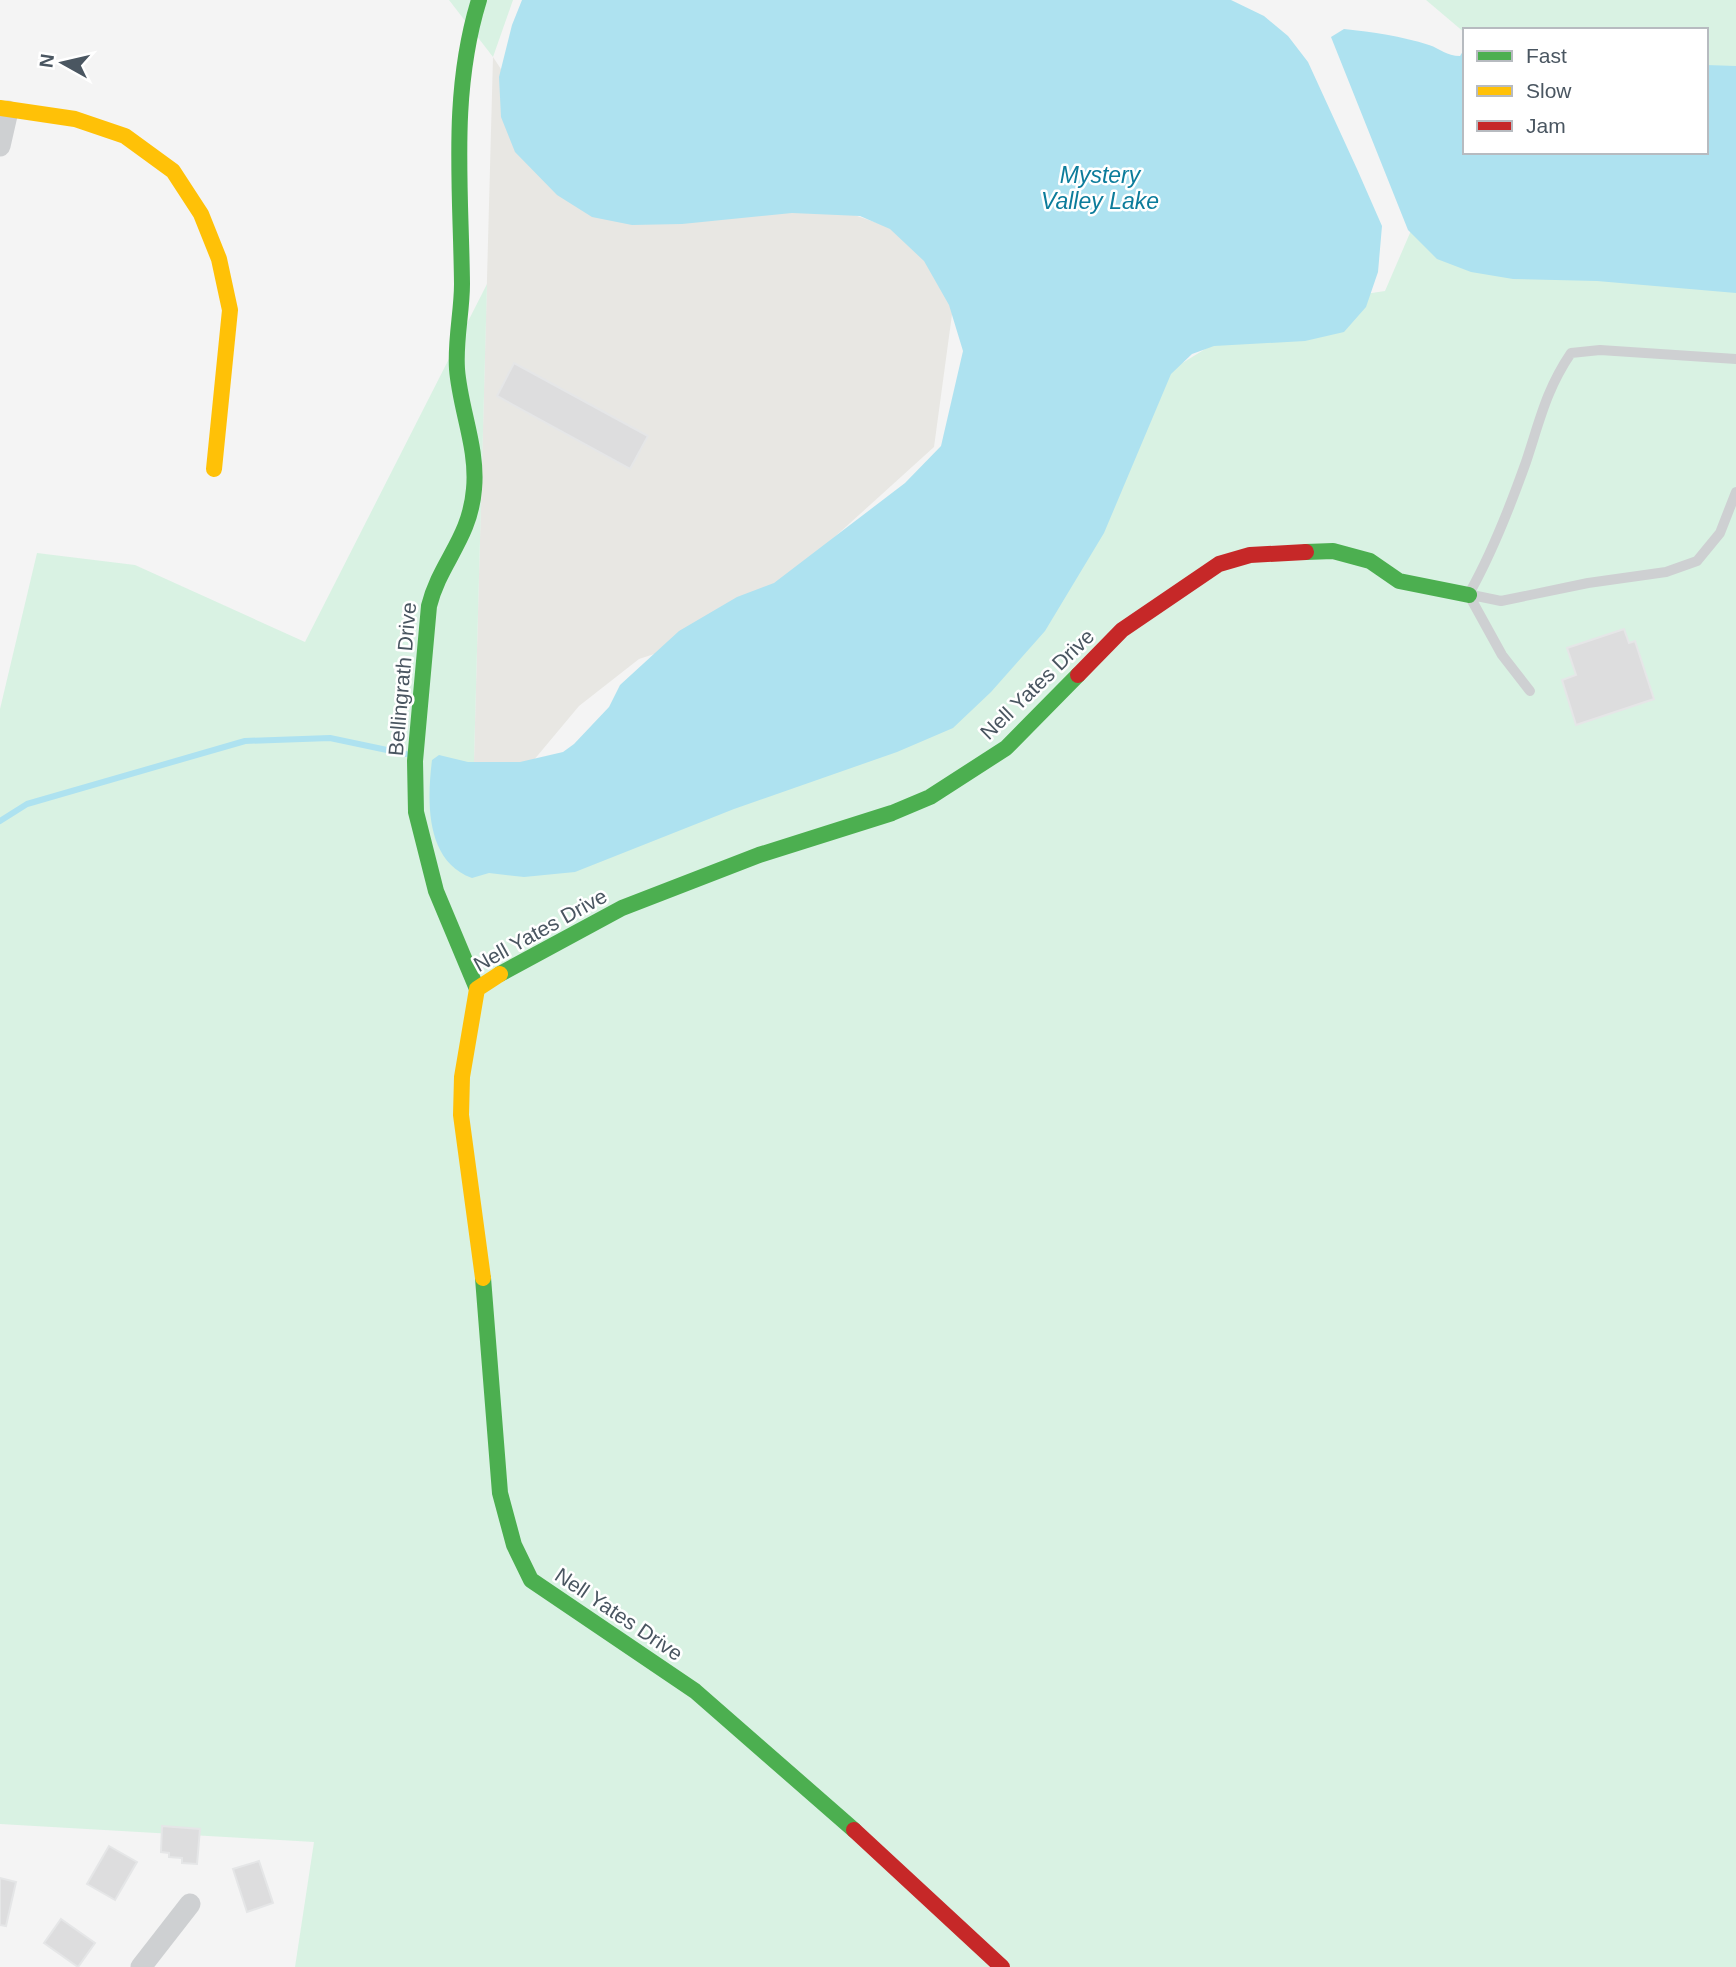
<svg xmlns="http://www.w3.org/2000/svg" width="1736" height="1967" viewBox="0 0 1736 1967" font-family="Arial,sans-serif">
<rect width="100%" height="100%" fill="#f4f4f4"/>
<path fill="#e8e7e3" d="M493,57L548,140L814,201L909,234L953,307L934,447L807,562L709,636L639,659L579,706L472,834Z"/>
<path fill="#d9f2e3" d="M449,0H513L493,57Z
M1420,0H1736V83L1706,86V30H1465V33L1426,0Z
M1416,219L1736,231V1967H295L314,1842L0,1824V709L37,553L135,565L305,642L487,284L472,834L1140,389L1272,308L1385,291Z"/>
<path fill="#aee2f0" d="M522,0H1231L1264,16L1288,36L1308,62L1357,169L1382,226L1378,272L1366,307L1344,332L1305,341L1214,346L1192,354L1171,374L1104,533L1045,631L991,692L953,728L897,752L734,809L575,872L524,877L489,873L472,878C425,861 427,801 432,760L439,755L468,762H520L563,752L574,744L609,707L620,685L679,631L737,597L774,583L905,483L941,446L963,351L949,305L924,261L890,229L860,216L792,213L682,224L632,225L592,217L557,195L515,152L501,117L499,77L512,25Z
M1344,29C1373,32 1401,36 1429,45C1441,49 1446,56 1460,56L1465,48V152H1706V65L1736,66V293L1597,281L1513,279L1471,272L1437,259L1408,230L1331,37Z"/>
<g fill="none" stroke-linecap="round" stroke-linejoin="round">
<path stroke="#aee2f0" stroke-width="6" d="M0,821L27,804L245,741L330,738L406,754"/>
</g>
<path fill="#ddddde" stroke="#e5e6e7" stroke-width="2" d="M514,363L648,436L630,469L497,396Z
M1624,629L1629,643L1635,641L1654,699L1576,725L1562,680L1576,675L1567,648Z
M162,1826L200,1829L197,1864L182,1863V1858L169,1857V1853L161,1852Z
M109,1846L137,1862L115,1900L87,1884Z
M259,1861L273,1903L247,1912L233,1869Z
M0,1878L16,1882L6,1926L0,1925Z
M61,1919L95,1943L78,1967L44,1943Z"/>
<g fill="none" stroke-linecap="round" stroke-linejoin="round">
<path stroke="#ced0d2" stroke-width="10" d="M1470,592C1493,551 1510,507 1526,462C1540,420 1546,390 1571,353L1600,350L1736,359
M1472,595L1501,601L1588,583L1666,572L1697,561L1720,533L1736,492
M1470,597L1502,655L1530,691"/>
<path stroke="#ced0d2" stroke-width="21" d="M0,146L8,111
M141,1967L190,1904"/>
<path stroke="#4caf50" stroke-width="16" d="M1306,552L1333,551L1370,561L1399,581L1469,595
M500,974L622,908L759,855L892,813L930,797L1006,748L1078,675
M477,989L436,891L416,812L415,761L429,606C440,562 470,539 474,489C478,448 460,409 457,369C455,340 462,312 462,284C461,187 450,94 479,0
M483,1278L500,1493L514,1545L531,1580L695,1691L854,1830"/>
<path stroke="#ffc107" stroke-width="16" d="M0,108L75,119L125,136L173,171L201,214L219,259L230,310L214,469
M483,1278L461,1115L462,1077L477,989L500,974"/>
<path stroke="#c62828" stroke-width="16" d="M1078,675L1122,630L1219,564L1250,555L1306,552
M854,1830L1002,1967"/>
</g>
<g text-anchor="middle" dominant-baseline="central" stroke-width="5" stroke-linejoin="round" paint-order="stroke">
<g font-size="21" fill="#4a5661" stroke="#fff">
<text transform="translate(402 679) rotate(-85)">Bellingrath Drive</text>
<text transform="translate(1037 684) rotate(-44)">Nell Yates Drive</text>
<text transform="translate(540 930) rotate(-29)">Nell Yates Drive</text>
<text transform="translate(619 1614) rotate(34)">Nell Yates Drive</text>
</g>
<g font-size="23" font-style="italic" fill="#0c7c9b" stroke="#fff">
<text x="1100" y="175">Mystery<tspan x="1100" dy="26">Valley Lake</tspan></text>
</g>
</g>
<rect x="1463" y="28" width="245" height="126" fill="#ffffff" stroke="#b7bbc0" stroke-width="2"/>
<rect x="1477" y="51" width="35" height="10" fill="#4caf50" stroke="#b7bbc0" stroke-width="2"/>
<text x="1526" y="63" font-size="21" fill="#4a5661">Fast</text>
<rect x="1477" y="86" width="35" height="10" fill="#ffc107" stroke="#b7bbc0" stroke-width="2"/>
<text x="1526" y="98" font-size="21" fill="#4a5661">Slow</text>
<rect x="1477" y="121" width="35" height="10" fill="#c62828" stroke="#b7bbc0" stroke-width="2"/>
<text x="1526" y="133" font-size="21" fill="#4a5661">Jam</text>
<g transform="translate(63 63) rotate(278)" stroke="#ffffff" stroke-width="5" paint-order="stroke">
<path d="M0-5L12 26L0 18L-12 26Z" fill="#4a5661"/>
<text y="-10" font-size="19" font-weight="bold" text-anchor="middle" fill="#4a5661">N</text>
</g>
</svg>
